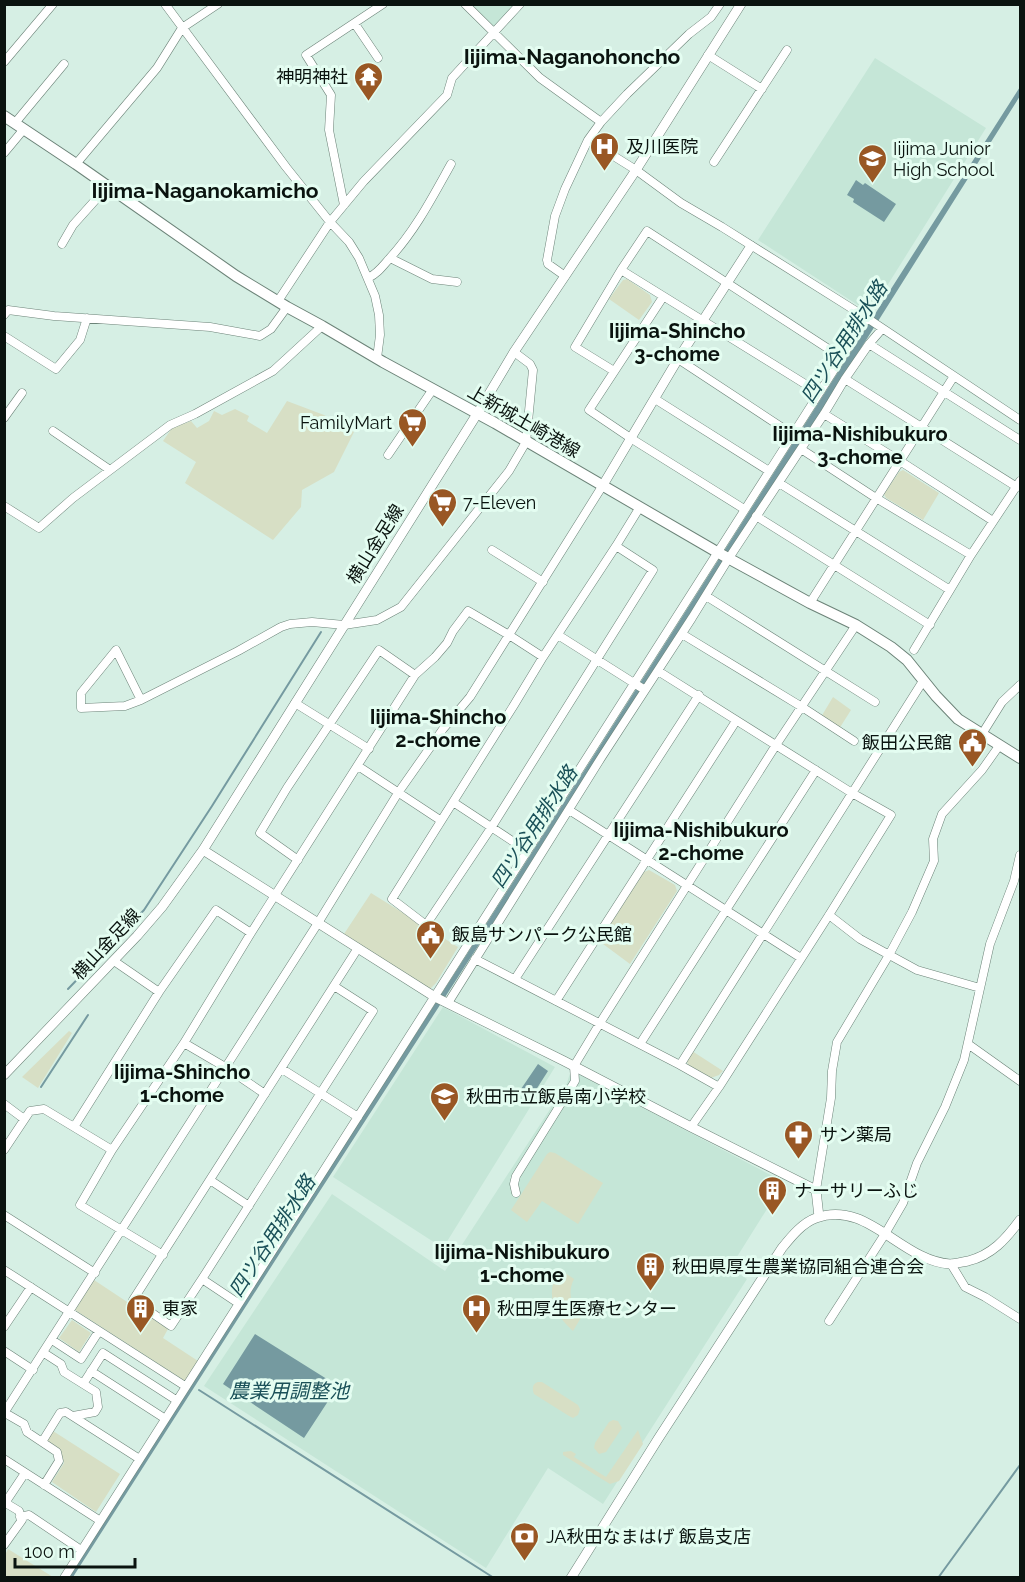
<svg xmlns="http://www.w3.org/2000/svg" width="1025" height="1582" viewBox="0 0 1025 1582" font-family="Raleway,'Noto Sans JP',sans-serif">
<rect width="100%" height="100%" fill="#d6efe4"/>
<path fill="#c5e6d7" d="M471,5H516L493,30Z
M875,58L986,128L870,313L758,240Z
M443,1007L555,1067L443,1248L333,1177Z
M571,1070L784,1182L730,1268L747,1279L603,1504L548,1468L486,1568L204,1386L332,1194L445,1271L567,1083Z"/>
<path fill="#d7dfc5" d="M627,279L650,295L652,302L639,320L609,299L623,280Z
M287,401L324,415L354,432L334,472L302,490L301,507L273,540L185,483L196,462L163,441L172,428L191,421L197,428L209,421L214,411L222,415L235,409L249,416L247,421L267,433Z
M903,470L939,493L923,520L886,498L884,494L899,472Z
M833,697L851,710L839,729L821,717Z
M649,870L675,885L677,891L630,964L599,941L644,872Z
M371,893L458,947L436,983L430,989L344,934Z
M69,1031L72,1033L38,1088L22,1077Z
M692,1051L723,1071L719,1075L711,1078L689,1066L686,1060Z
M550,1152L555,1153L603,1183L578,1224L542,1201L527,1222L511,1210L547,1154Z
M558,1268L574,1279C567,1293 571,1305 582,1316L573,1331C552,1312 546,1295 558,1268Z
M94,1280L168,1329L163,1338L198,1361L185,1381L75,1310Z
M72,1320L91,1333L79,1352L59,1338Z
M538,1382H542L578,1405L580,1409L578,1415L573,1418L569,1416L534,1394C532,1388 532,1384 538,1382Z
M613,1420L618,1421L622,1428L606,1452L599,1454L594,1448L595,1443L609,1422Z
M638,1430L643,1444L619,1481L610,1484L563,1455V1452L571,1451L576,1454L574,1457L606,1477Z
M53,1431L120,1474L96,1512L52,1482L64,1463L60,1450L47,1441Z
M8,1549L53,1577H5V1555Z"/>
<path fill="#759aa0" d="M1020,87V96L822,410L734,544L571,802L287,1242L73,1577L67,1578C170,1415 275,1253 379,1091C594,757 806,421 1020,87Z
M856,180L863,185L865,183L896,204L884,222L853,202L854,199L847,195Z
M538,1064L548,1071L532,1096L521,1089Z
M255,1334L338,1386L304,1438L223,1384Z"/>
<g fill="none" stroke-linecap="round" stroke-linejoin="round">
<path stroke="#759aa0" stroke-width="2" d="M68,989L144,910L212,806L321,632
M41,1087L88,1015
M199,1390L494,1578
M938,1578L1020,1465"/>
<defs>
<path id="minor" d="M165,4L286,167L330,222L349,242L359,258L375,296L379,315L380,335L377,358
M465,4L540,78L601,122
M355,24L378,58
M708,55L762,89
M4,62L53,4
M15,123L64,64
M588,140L636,170L681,203L722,227L867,318L1020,420
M4,153L24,129
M714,162L787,50
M76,164L157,68L182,28L218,4
M344,205L329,130L331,95L306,55L383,4
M62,244L73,225L108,186
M390,258L432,279L457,282
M621,270L818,392
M565,276L548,264L547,260L555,216L565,189L588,140L601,122L627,94L689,34L711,17L720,4
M368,278C377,274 382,267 389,259C415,231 432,198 451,164
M663,297L589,410L632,439L744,509
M278,301L330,222L364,181L447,95L452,78L520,4
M4,315L8,310L54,316L210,327L260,336L271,329L287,307
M4,336L56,369L80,340L87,318
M869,344L1020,440
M678,359L792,434
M614,371L575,347L621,270L647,231L841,357
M845,379L1017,487
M655,399L769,471
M824,414L900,461L993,521
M4,418L22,393
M53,431L110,470
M801,449L876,498L971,555
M388,455L433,389
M779,483L950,590
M4,506L39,528L73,498L170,425L195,414L273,371L322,326
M756,516L930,625
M616,546L653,570L491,828L426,925L392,899L514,705L543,657L616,546L640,507
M492,550L543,582
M706,596L875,702
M810,603L954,376
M682,634L802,707L854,741
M558,635L645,690
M914,650L971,555L1020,481
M658,671L852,793L891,815L829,915L719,1087L691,1127
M141,700L116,650L81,693V708L125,706L141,700L238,651L281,627L290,624L312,622L344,625L377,620L401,607L509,471L526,442L533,370L530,364L514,352
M295,703L369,749
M982,734L1002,702L1020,685
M358,766L440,820
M453,802L526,850
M569,810L801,958
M298,860L260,833L287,788L379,650L415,675
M829,915L860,939L917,970L980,988
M475,959L680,1065L719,1087
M114,961L159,992
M515,979L699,695
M334,986L373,1011L202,1279L171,1326L133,1300L358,948
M556,1001L736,721
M448,1003L601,758L692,618L729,558L824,414L845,379L869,344L882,329
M184,1043L225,1067L265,1094
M640,1044L816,770
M968,1044L1020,1081
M680,1065L923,681
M282,1069L358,1117
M4,1104L24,1119
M74,1127L159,992L216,910L251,933
M4,1150L30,1111L44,1109L112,1150
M210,1180L249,1206
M816,1190L831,1098L832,1071L837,1042L889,955L912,912L934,861L933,839L942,814L982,770L999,746
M516,1193L514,1184L516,1176L575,1081L574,1066L600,1023L776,745L856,625
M4,1215L95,1273
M163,1255L80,1205L112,1150L184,1043L251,933L415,675L435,657L447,643L453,631L468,611L509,635L543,657
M951,1264L965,1287L985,1297L1020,1319
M4,1270L185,1386
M202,1279L238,1303
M829,1321L885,1234L903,1203L917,1163L945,1107L964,1060L990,944L1014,881L1020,855
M4,1327L31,1287
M52,1340L81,1359L99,1331
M4,1351L33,1370
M44,1353L61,1364L64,1372L96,1392L98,1407L95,1412L73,1416
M91,1371L164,1418
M83,1384L103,1353L176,1400
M4,1413L318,923L398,793L443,729L470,697L603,485
M5,1413L24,1424L27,1432L57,1452L59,1461L44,1485
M42,1442L60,1413L66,1412L138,1458
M4,1459L99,1520
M4,1502L19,1511L22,1520L4,1545
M5,1503L25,1473
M20,1517L29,1515L81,1550
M64,1578L867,318"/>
<path id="tertiary" d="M603,485L678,359L751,246
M203,850L435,997L564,1061L691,1127L816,1190L819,1217
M4,1075L137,936L162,907L203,850L477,414L514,352L636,170L741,4
M571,1578L658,1439L782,1248C791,1237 802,1223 816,1218C867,1199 901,1261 950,1264C956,1264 962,1262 968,1261C992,1255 1006,1239 1020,1220"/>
<path id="secondary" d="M4,116L76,164L236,276L287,307L322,326L383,362L495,423L717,552L810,603L856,625L891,647L907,660L936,696L958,719L1020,758"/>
</defs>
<use href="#minor" stroke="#6c8378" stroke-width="9"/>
<use href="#tertiary" stroke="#6c8378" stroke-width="10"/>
<use href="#secondary" stroke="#6c8378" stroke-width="12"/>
<use href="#minor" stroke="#fff" stroke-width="8"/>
<use href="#tertiary" stroke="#fff" stroke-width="9"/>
<use href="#secondary" stroke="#fff" stroke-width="10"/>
</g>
<defs>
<symbol id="temple-pin" viewBox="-11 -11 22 30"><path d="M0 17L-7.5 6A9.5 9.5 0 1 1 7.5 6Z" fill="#995724" stroke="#e4fdf1"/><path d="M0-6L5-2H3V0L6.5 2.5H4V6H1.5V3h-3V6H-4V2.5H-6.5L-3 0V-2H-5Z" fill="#fff"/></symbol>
<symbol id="hospital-pin" viewBox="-11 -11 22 30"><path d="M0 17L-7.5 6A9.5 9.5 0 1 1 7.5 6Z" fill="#995724" stroke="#e4fdf1"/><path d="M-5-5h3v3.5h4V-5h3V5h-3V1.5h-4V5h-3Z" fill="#fff"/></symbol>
<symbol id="school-pin" viewBox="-11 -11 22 30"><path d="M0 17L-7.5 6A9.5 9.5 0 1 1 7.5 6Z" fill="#995724" stroke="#e4fdf1"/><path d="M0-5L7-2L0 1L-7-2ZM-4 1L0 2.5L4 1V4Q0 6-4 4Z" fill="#fff"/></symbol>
<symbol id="supermarket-pin" viewBox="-11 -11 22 30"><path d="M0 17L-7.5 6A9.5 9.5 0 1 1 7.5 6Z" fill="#995724" stroke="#e4fdf1"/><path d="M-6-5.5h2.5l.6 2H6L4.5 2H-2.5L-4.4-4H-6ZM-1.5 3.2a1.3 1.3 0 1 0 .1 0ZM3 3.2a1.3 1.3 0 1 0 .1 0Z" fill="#fff"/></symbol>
<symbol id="civic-pin" viewBox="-11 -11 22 30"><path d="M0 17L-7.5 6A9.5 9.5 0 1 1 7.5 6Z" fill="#995724" stroke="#e4fdf1"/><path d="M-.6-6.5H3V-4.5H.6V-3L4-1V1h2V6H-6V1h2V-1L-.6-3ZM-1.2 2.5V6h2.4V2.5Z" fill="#fff"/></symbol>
<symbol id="pharmacy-pin" viewBox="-11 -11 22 30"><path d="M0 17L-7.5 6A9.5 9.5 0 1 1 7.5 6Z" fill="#995724" stroke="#e4fdf1"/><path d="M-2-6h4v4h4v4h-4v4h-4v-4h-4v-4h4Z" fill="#fff"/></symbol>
<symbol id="building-pin" viewBox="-11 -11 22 30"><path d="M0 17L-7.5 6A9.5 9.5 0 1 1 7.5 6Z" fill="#995724" stroke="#e4fdf1"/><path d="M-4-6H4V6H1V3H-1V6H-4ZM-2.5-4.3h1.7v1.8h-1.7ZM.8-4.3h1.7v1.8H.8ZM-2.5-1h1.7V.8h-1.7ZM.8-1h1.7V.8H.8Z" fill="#fff"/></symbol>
<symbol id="bank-pin" viewBox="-11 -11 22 30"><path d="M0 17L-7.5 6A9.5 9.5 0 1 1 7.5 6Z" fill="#995724" stroke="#e4fdf1"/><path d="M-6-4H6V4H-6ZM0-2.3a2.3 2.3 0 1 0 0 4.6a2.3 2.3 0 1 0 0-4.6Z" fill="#fff"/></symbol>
</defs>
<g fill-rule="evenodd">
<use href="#temple-pin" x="352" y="60" width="33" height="45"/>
<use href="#hospital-pin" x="588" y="130" width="33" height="45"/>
<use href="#school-pin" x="856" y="142" width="33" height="45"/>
<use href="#supermarket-pin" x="396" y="406" width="33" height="45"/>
<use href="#supermarket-pin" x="426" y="486" width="33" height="45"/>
<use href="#civic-pin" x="956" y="726" width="33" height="45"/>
<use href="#civic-pin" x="414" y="918" width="33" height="45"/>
<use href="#school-pin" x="428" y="1080" width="33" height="45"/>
<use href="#pharmacy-pin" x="782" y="1118" width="33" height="45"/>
<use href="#building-pin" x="756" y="1174" width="33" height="45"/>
<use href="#building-pin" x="634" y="1250" width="33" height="45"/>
<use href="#building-pin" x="124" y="1292" width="33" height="45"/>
<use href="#hospital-pin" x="460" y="1292" width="33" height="45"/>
<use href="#bank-pin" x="508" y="1520" width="33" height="45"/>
</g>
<g text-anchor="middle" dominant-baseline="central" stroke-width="6" stroke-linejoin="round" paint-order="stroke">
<g font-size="18" fill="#0a130f" stroke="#e4fdf1" text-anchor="start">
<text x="348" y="76" text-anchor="end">神明神社</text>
<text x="626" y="146">及川医院</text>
<text x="893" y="148">Iijima Junior<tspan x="893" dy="21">High School</tspan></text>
<text x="392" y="422" text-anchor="end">FamilyMart</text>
<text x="463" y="502">7-Eleven</text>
<text x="952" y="742" text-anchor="end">飯田公民館</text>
<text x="452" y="934">飯島サンパーク公民館</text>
<text x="466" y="1096">秋田市立飯島南小学校</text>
<text x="820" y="1134">サン薬局</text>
<text x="794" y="1190">ナーサリーふじ</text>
<text x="672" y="1266">秋田県厚生農業協同組合連合会</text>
<text x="162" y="1308">東家</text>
<text x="497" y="1308">秋田厚生医療センター</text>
<text x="546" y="1536">JA秋田なまはげ 飯島支店</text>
</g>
<g font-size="18" fill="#0a130f" stroke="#e4fdf1">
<text transform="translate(524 421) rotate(30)">上新城土崎港線</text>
<text transform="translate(375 544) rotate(-58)">横山金足線</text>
<text transform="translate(106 944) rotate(-47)">横山金足線</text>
</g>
<g font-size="20" font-weight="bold" fill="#0a130f" stroke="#e4fdf1">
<text x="677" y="331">Iijima-Shincho<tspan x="677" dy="23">3-chome</tspan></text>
<text x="860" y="434">Iijima-Nishibukuro<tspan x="860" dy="23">3-chome</tspan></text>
<text x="438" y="717">Iijima-Shincho<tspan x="438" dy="23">2-chome</tspan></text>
<text x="701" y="830">Iijima-Nishibukuro<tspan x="701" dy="23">2-chome</tspan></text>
<text x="182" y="1072">Iijima-Shincho<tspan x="182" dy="23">1-chome</tspan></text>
<text x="522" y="1252">Iijima-Nishibukuro<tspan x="522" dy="23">1-chome</tspan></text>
</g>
<g font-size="20" font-style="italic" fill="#1a5058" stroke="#e4fdf1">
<text transform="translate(844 342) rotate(-57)">四ツ谷用排水路</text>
<text transform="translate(534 827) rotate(-57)">四ツ谷用排水路</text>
<text transform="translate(272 1236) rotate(-57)">四ツ谷用排水路</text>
<text x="289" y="1391">農業用調整池</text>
</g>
<g font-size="21" font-weight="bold" fill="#0a130f" stroke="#e4fdf1">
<text x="572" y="56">Iijima-Naganohoncho</text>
<text x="205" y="190">Iijima-Naganokamicho</text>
</g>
</g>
<rect width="1025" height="1582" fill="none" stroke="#0a130f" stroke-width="12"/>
<path d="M15 1558v9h120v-9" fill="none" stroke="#0a130f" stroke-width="3"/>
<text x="24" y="1558" font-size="18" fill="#0a130f" stroke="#e4fdf1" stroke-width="4.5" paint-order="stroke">100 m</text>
</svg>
